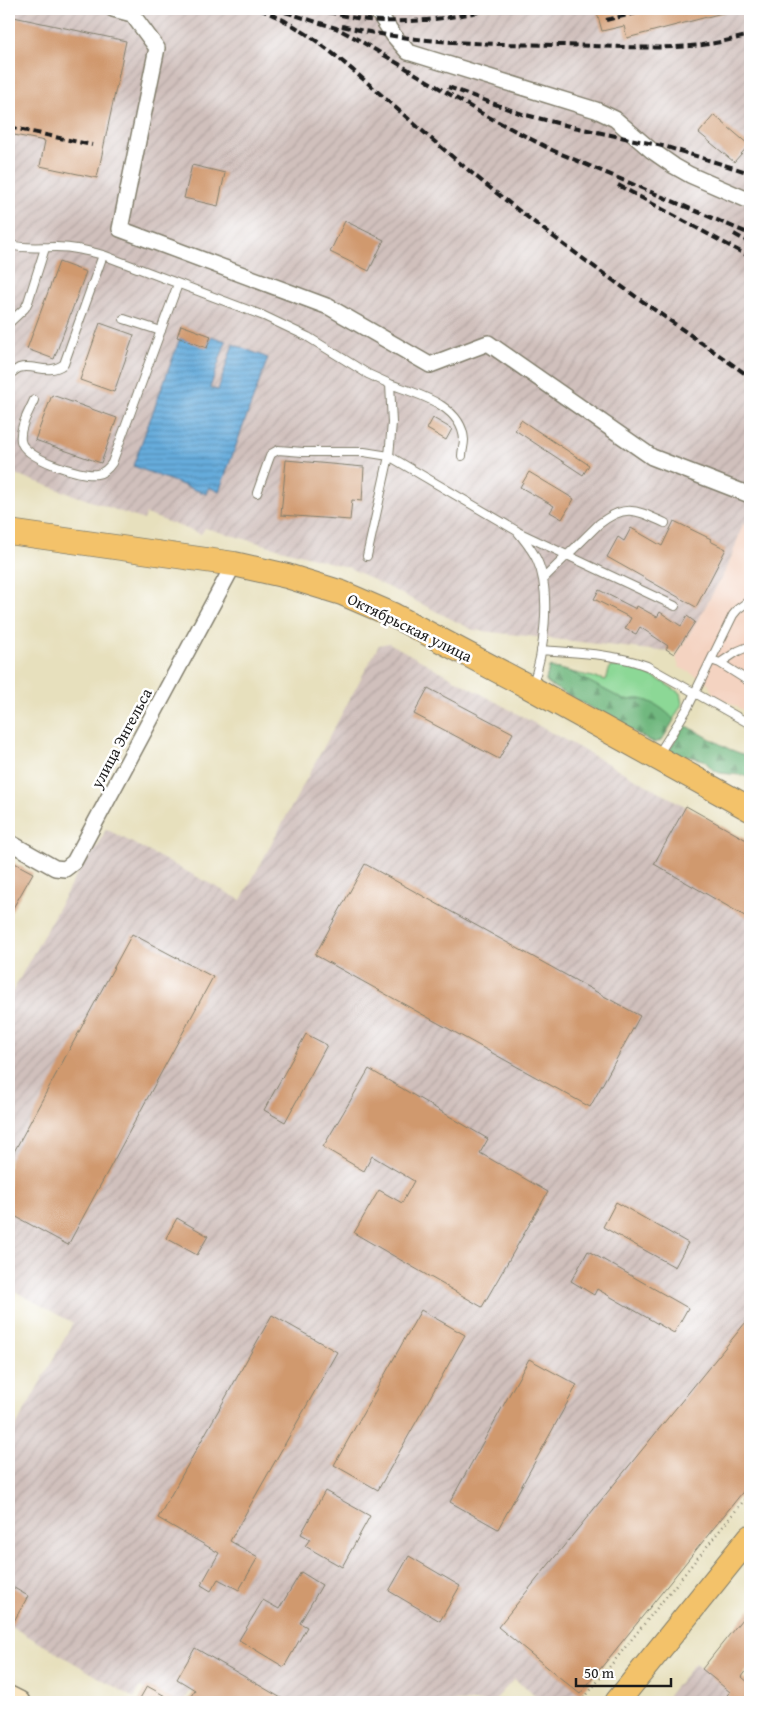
<svg xmlns="http://www.w3.org/2000/svg" width="759" height="1711" viewBox="0 0 759 1711" font-family="'Gentium Book Plus',serif">
<defs>
<pattern id="industrial-furrows" width="10" height="10" patternUnits="userSpaceOnUse" patternTransform="scale(1.25)"><rect width="10" height="10" fill="#d0c0bc"/><path d="M-1 1l2-2M0 10L10 0M9 11l2-2" fill="none" stroke="#b2a4a1"/></pattern>
<pattern id="forest-firs" width="22" height="20" patternUnits="userSpaceOnUse" patternTransform="scale(1.25)"><rect width="22" height="20" fill="#71b87f"/><path d="M5 1l3.5 6h-7zM16 11l3.5 6h-7z" fill="#5c9567"/></pattern>
<pattern id="water-rules" width="6" height="5" patternUnits="userSpaceOnUse" patternTransform="scale(1.25)"><rect width="6" height="5" fill="#66acdc"/><path d="M0 2.5h6" fill="none" stroke="#538bb2"/></pattern>
</defs>
<rect width="100%" height="100%" fill="#fff"/>
<filter id="ink" filterUnits="userSpaceOnUse"><feTurbulence type="fractalNoise" baseFrequency=".02" numOctaves="2"/><feDisplacementMap in="SourceGraphic" scale="10" xChannelSelector="R" yChannelSelector="G"/><feConvolveMatrix kernelMatrix="1 2 1 2 8 2 1 2 1" color-interpolation-filters="sRGB"/></filter>
<filter id="wash" filterUnits="userSpaceOnUse"><feTurbulence type="fractalNoise" baseFrequency=".0096" numOctaves="4" result="noise"/><feDisplacementMap in="SourceGraphic" scale="20" xChannelSelector="R" yChannelSelector="G"/><feGaussianBlur stdDeviation="1.12" result="paint"/><feColorMatrix in="noise" values="0 0 0 0 0 0 0 0 0 0 0 0 0 0 0 0 0 1.4 0 .05"/><feComposite in="paint" operator="in"/></filter>
<g filter="url(#wash)">
<rect width="100%" height="100%" fill="#e7e0bd"/>
<path fill="#f4d3c1" d="M743,523L750,526V714L713,694L708,683L702,679L679,667L676,657L728,566Z"/>
<path fill="url(#industrial-furrows)" d="M9,9H750V526L743,524L728,566L696,623L677,653L473,630L350,568L205,528L201,534L146,514L144,520L9,472Z
M389,643L750,842V1483L572,1702H544L514,1679L493,1702H209L190,1691L184,1702H164L141,1687L134,1698L9,1625V1439L73,1323L9,1288V998L90,850L98,846L106,829L241,900L379,645Z
M695,1663L730,1692L727,1695L736,1702H663Z"/>
<path fill="#8cd896" stroke="#547a59" d="M549,667L606,680L610,667C636,665 659,679 680,693L682,704L662,740L659,742L546,681Z"/>
<path fill="url(#forest-firs)" stroke="#466a4e" d="M549,667L571,672L624,700C629,701 634,698 640,699C651,700 667,711 674,720L662,740L654,743L548,684L546,681Z
M684,726L689,727L729,749L750,757V776L720,773L713,770L704,760L668,752Z"/>
<path fill="url(#water-rules)" stroke="#41647c" d="M211,336L226,341L210,388L218,390L233,344L268,358L219,492L209,487L206,494L133,466L180,338L207,347Z"/>
<g id="blocks">
<path fill="#d0996e" d="M596,9H725L726,12L627,38L624,26L602,31Z
M9,16L126,41L97,178L40,166L45,141L9,134Z
M714,115L749,145L734,162L699,133Z
M192,165L225,173L218,206L184,198Z
M345,221L384,240L369,271L330,252Z
M59,262L86,272L54,359L27,349Z
M100,323L134,335L114,392L80,380Z
M181,325L211,336L207,348L177,337Z
M52,395L117,418L101,463L35,440Z
M433,418L452,429L446,440L427,429Z
M521,420L589,465L583,475L515,430Z
M286,460L364,467L362,501L352,500L350,520L281,515Z
M529,472L574,499L562,519L550,512L554,506L520,487Z
M674,521L711,539L710,541L726,549L696,607L607,557L618,537L624,541L631,528L662,546Z
M599,590L636,609L637,606L657,617L660,612L681,626L687,616L695,622L674,654L666,649L668,646L640,627L636,634L625,629L631,618L594,599Z
M428,688L513,733L499,759L414,714Z
M686,806L750,842V919L654,864Z
M9,860L33,873L9,915Z
M365,864L640,1016L590,1107L315,955Z
M132,934L213,977L68,1245L9,1213V1161Z
M306,1034L327,1045L285,1122L264,1110Z
M369,1069L488,1139L480,1153L548,1192L482,1307L354,1233L379,1190L402,1203L414,1181L372,1156L364,1171L323,1147Z
M616,1202L688,1243L675,1267L603,1227Z
M177,1218L208,1236L197,1255L166,1238Z
M588,1251L688,1308L674,1333L597,1289L594,1295L571,1281Z
M421,1310L465,1335L378,1490L334,1465Z
M272,1315L337,1352L230,1541L258,1557L239,1590L218,1579L211,1591L201,1585L219,1553L158,1518Z
M750,1317V1483L580,1694L498,1627Z
M529,1359L577,1385L498,1529L450,1502Z
M325,1491L370,1516L342,1567L305,1546L310,1539L301,1534Z
M409,1556L460,1586L440,1621L389,1591Z
M301,1572L322,1585L300,1623L307,1627L284,1667L239,1640L263,1600L279,1609Z
M9,1585L28,1596L9,1630Z
M750,1609V1666L742,1677L750,1684V1702H736L727,1695L730,1692L702,1669Z
M195,1648L288,1702H187L195,1690L177,1679Z
M147,1686L176,1702H138Z"/>
</g>
</g>
<g filter="url(#ink)">
<use href="#blocks" fill-opacity="0" stroke="#827e6c" stroke-width="1"/>
<g fill="none" stroke-linecap="round" stroke-linejoin="round">
<defs>
<path id="service" d="M9,245C25,249 40,247 56,247C73,247 88,251 103,255L264,316L308,337L368,374L390,384L392,423L389,456L517,531C524,540 532,549 537,560C552,592 544,654 532,686
M124,319L161,331
M9,323L25,308L28,302L45,248
M9,375C12,373 15,370 19,368C33,363 48,376 64,364L103,255
M390,384C417,394 462,405 464,440C464,445 462,451 462,456
M34,400C29,412 19,427 21,441C24,458 81,477 97,474C104,473 108,469 112,463L178,284
M257,493L269,459L271,454L278,450L303,452H364L389,456L367,556
M518,532L675,606
M543,579L599,524C626,503 636,510 665,523
M541,650C575,653 614,653 647,666L750,724
M711,660L720,663L750,682
M720,663L738,651L750,646
M658,755L687,709L733,615L738,609L750,600"/>
<path id="minor" d="M113,9L132,14L157,48L120,229L329,307L430,365L488,343L652,457L750,495
M376,9L394,36L408,52L596,110L615,119L651,150L674,166L690,175L750,201
M9,842L55,868L65,869L74,862L234,564"/>
<path id="secondary" d="M9,1697L19,1702"/>
<path id="primary" d="M9,532L234,564L287,576L342,593L393,615L531,688L750,809
M617,1702L750,1537"/>
</defs>
<use href="#service" stroke="#827e6c" stroke-width="10"/>
<use href="#minor" stroke="#827e6c" stroke-width="18"/>
<use href="#secondary" stroke="#827e6c" stroke-width="24"/>
<use href="#primary" stroke="#827e6c" stroke-width="26"/>
<path stroke="#827e6c" stroke-width="2.5" stroke-dasharray="1 4" stroke-linecap="butt" d="M581,1702L750,1493"/>
<use href="#service" stroke="#fff" stroke-width="8"/>
<use href="#minor" stroke="#fff" stroke-width="15"/>
<use href="#secondary" stroke="#fae7c3" stroke-width="21"/>
<use href="#primary" stroke="#f3c26a" stroke-width="24"/>
<path stroke="#1c1c1c" stroke-width="4" stroke-dasharray="8 4" stroke-linecap="butt" d="M259,9C303,26 334,54 370,85C404,115 438,145 473,174C562,247 657,311 750,377
M316,9C333,13 351,18 369,20C410,24 452,18 492,9
M285,12L336,28L357,39L481,113L552,150L750,234
M606,20L653,9
M342,26C414,44 488,44 561,45C608,46 655,50 702,45C718,43 734,39 750,35
M448,87L522,114L569,126L667,147L750,173
M9,127L92,145
M618,185L750,257
M734,234L750,243"/>
</g>
</g>
<g text-anchor="middle" dominant-baseline="central" stroke-width="5" stroke-linejoin="round" paint-order="stroke">
<g font-size="16" fill="#1c1c1c" stroke="#fff">
<text transform="translate(410 627) rotate(26)">Октябрьская улица</text>
<text transform="translate(121 738) rotate(-62)">улица Энгельса</text>
</g>
</g>
<rect width="759" height="1711" fill="none" stroke="#fff" stroke-width="30"/>
<path d="M576 1678v8h95v-8" fill="none" stroke="#1c1c1c" stroke-width="2.5"/>
<text x="584" y="1678" font-size="15" fill="#1c1c1c" stroke="#ffffff" stroke-width="4" paint-order="stroke">50 m</text>
</svg>
